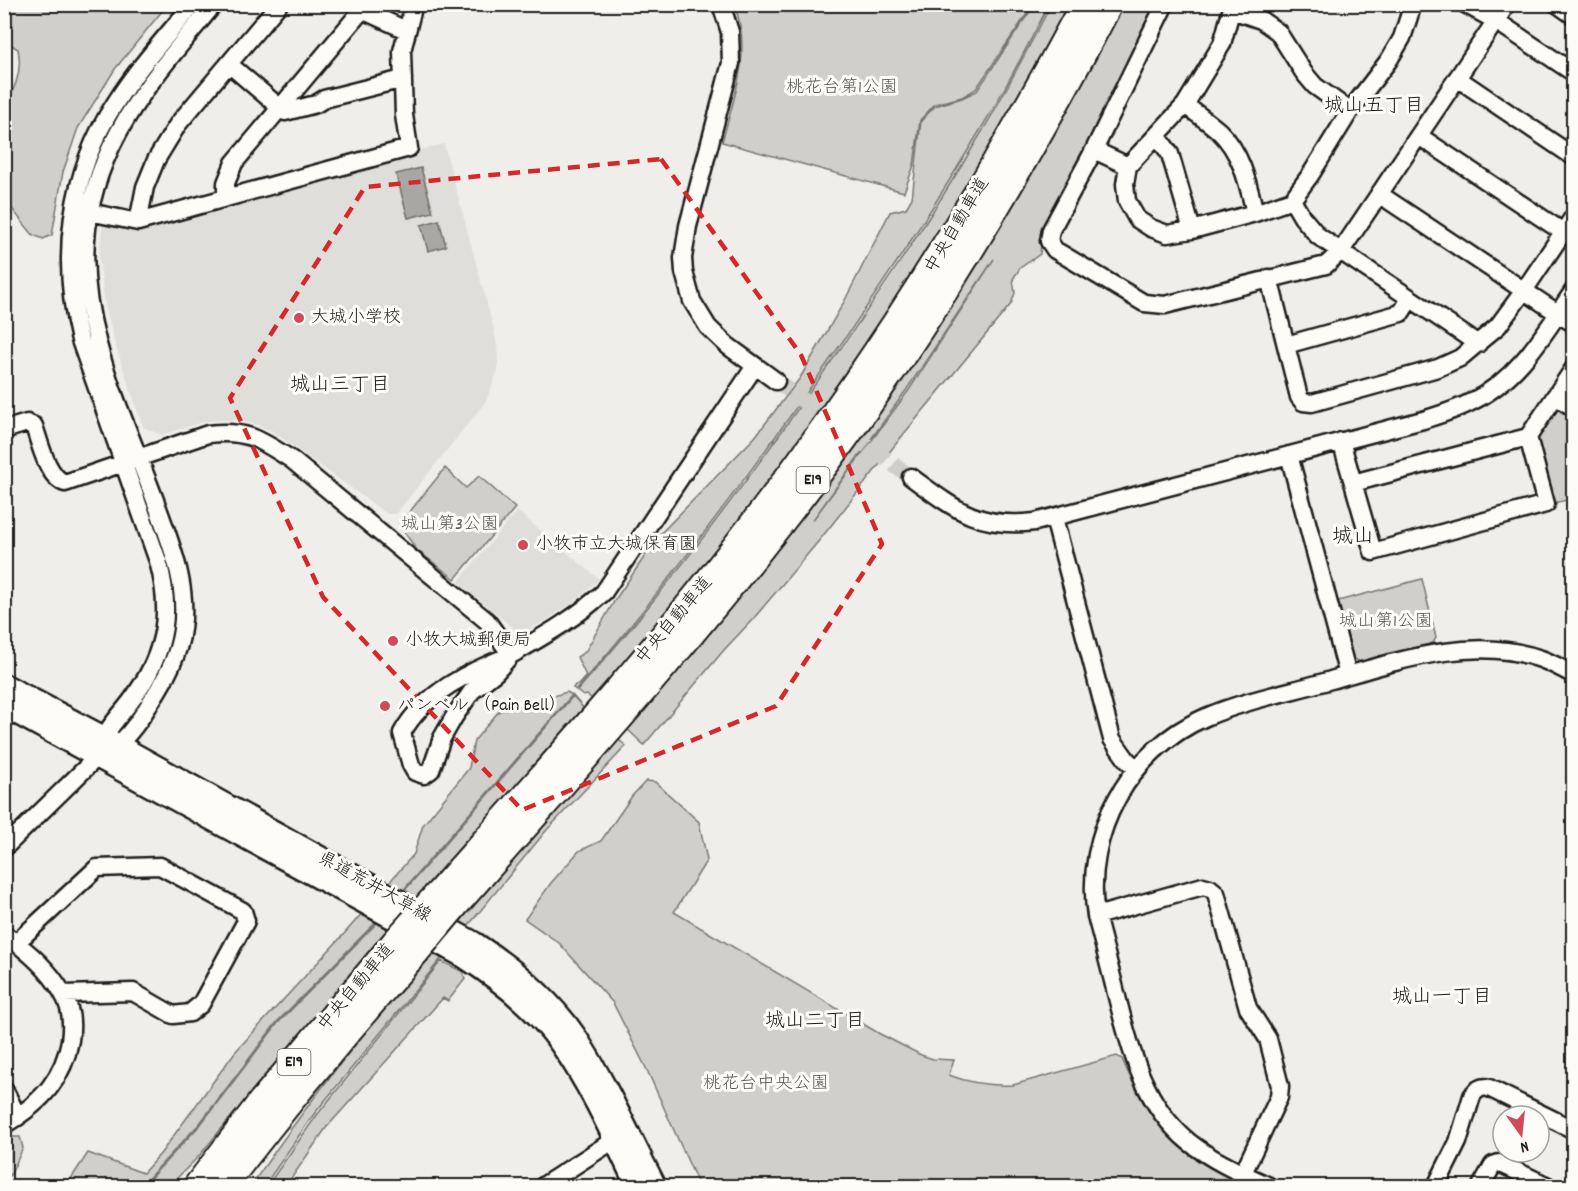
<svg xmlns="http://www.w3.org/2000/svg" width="1578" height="1191" viewBox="0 0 1578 1191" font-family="Dekko,'Klee One',sans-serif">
<rect width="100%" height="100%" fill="#f0eeea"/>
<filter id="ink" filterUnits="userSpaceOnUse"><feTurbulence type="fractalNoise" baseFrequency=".0167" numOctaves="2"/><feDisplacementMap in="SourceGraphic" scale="12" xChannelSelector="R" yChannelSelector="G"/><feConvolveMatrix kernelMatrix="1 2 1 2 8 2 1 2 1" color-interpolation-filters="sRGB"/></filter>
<g filter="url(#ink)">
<path fill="#e0deda" d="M444,144L494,330L498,352V370L486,401L396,514H387L272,431L257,425L237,420H222L207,421L161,435L143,427L115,344L105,305L99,258L103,222L138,227Z
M517,511L599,579L574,602L548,619L526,631L518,632L458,582Z"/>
<path fill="#d0cfcc" stroke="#767674" stroke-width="1.5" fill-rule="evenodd" d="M5,4L167,5L115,69L78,128L63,172L52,235L43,239L33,235L5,200V103C17,87 22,69 18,49L5,41Z
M1035,4L1049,5C1030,40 1012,77 991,112C925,224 851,332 775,437C712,524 647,610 576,690L573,688L575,685H578L586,676L577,657L585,652L615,600L660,534L755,437L800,378L844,302L890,212L906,208L912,198L921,121L935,106L962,98L977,91Z
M734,5H1033L976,89L962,97L935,104L920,120L914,165L904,192L722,142C734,98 753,50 734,5Z
M1051,5H1074L955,216L782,471L595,701L587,695L583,696L577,691C650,609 718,520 782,431C856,328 929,223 993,113C1013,77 1032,41 1051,5Z
M1124,5H1158L1045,234L1041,245L1040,254L1020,268L1013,279L1015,293L1011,304L903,435L822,537L754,618L724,650L644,745L627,729L1094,56H1097ZM994,259L909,390L812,521L907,389Z
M1555,403L1573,415V499L1553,503L1535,438Z
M445,468L466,488L479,476L515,508L455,579L417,550L399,525Z
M1422,579L1436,638L1433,643L1360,662L1353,658L1338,601Z
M567,692L572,695L373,925L277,1022L200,1123L141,1186H66L88,1153L143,1173L161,1153L235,1052L344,934L414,854L423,825L469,768L474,741L499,711Z
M573,696L586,711L297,1037L199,1156L169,1186H143L201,1124L278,1023L374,926Z
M618,739L626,746L545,832L427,976L314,1114L264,1186H251C359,1026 491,884 618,739Z
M646,781L655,782L699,822L707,860L674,912L880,1034L921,1055L933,1059L954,1060L949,1075C969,1083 991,1086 1013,1085L1117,1056L1122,1059C1152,1129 1176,1153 1244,1186H699L647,1070L613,1003L559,943L525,919L551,883L579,851L601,841L632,796Z
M441,961L463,972L465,979L448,1001L443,998L326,1128L286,1186H267L317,1115Z
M11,1137H20L23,1148L11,1174L5,1183V1140Z"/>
<path fill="#a8a7a3" stroke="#706f6d" stroke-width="1.5" d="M421,168L433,212L408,218L396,174Z
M439,220L446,246L428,251L421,225Z"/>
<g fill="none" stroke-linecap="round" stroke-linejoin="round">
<path stroke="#d0cecb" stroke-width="16" stroke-dasharray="16 8" stroke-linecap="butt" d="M776,381L911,477"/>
<defs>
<path id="minor" d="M355,4L362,10L406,30
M721,4L730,32L731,63L688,226L683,258L684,272L692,301L708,327L728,346L776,381
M1165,4L1094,150L1051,230L1049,241L1055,250L1144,303L1165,305L1326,265L1341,251L1507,4
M1233,4L1222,44L1185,105L1128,166L1125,184L1127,201L1137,219L1151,228L1167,234L1192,230L1255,213L1292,200L1311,174L1350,111L1389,60L1402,38L1413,4
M1465,4L1496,21L1574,73
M1557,4L1574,16
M1232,10L1261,20L1278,32L1304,73L1315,86L1350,111
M230,65L285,112L316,104L324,99L403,79
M1457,78L1574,157
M1185,105C1196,113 1209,122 1219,131C1242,153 1248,184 1255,213
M1157,135L1170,154L1192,230
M1419,136L1563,232
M1094,150L1128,166
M1379,194L1574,324
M226,198V183L234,163L362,10
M1292,200L1302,217L1318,236L1478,344
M89,212L138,222L409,148L404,115L402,51L414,4
M138,222L145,187L156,160L178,124L279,4
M1269,278L1299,397L1303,402L1312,403L1438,368L1460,358L1498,326L1523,292L1574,216
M1286,345L1401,313L1410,299
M1555,396L1574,408
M4,430L27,423L34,426C40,443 47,477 65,483L208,434C247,429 261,440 292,460L487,621L511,655C544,636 576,618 604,592L755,366
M1341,441L1373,552L1546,504L1528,437
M1289,455L1348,675
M911,477C955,509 978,529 1035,522L1423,420C1439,415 1456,410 1471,402C1519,379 1545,332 1574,290
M1353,483L1528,437L1574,368
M1054,518L1112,739L1127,760L1137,769
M511,655L496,672L472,691L454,717L442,738L431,770L424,775L415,772L411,765L402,733C424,693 470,671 511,655Z
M109,751C126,741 142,717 152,700C166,678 179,655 182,629C188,587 173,550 159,511C127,421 75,326 87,229C98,135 157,74 214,4
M4,848L97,757C100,750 101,741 105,735C114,720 127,708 136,694C166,650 172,611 158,561L80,340C60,259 69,173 116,102C138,67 167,36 193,4
M1096,916L1203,886L1210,888L1216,893L1248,1008L1268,1039L1280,1086L1279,1097L1243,1173
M4,934C27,950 48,968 62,992C80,1021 69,1062 50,1087C38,1103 21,1115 4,1125
M17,942L97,868L160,866L243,911L246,921L201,1004L190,1013L173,1015L133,992L64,994
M4,1089L18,1117
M543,1186L614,1140
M1269,1186C1241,1173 1213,1161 1189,1142C1145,1106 1131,1053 1118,1001C1111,973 1104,945 1096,916C1083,834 1129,750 1206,717C1243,701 1285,693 1324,682C1392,663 1471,634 1541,659C1552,663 1563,669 1574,675
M1436,1186L1458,1142L1472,1096C1476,1089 1482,1086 1489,1088L1574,1130
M1481,1186L1493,1165L1499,1163L1548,1186"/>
<path id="major" d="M4,685L103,737L474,943C511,967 549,998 575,1036C606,1083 629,1136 655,1186
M4,706L463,956C499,979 536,1008 561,1044C592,1088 614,1138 637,1186"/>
<path id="highway" d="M437,895C529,791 623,688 709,580C853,401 976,207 1084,4
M452,909C595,747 740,586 865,410C956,281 1036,144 1109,4
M197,1186L262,1101L396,941
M223,1186C285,1106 349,1028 416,952"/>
</defs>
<use href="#minor" stroke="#1c1c1c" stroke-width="21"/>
<use href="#major" stroke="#1c1c1c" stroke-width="26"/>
<use href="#highway" stroke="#1c1c1c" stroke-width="30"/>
<use href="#minor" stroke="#fdfcf7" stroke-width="16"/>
<use href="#major" stroke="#fdfcf7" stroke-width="21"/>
<use href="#highway" stroke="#fdfcf7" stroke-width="26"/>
<defs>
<path id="highway-bridge" d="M396,941L437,895
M416,952L452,909"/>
</defs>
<use href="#highway-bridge" stroke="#1c1c1c" stroke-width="30" stroke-linecap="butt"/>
<use href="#highway-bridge" stroke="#fdfcf7" stroke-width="26"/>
</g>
</g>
<path fill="none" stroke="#d62828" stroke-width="4.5" stroke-dasharray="12 8" stroke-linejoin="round" d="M661,159L801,355L882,544L776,706L522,810L323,597L230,398L365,187Z"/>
<g fill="#d1495b" stroke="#fdfcf7" stroke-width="2">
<circle cx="299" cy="318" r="6"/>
<circle cx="523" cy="545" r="6"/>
<circle cx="393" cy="641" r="6"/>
<circle cx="385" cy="706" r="6"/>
</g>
<g text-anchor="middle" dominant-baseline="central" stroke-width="6" stroke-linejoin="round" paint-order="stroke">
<g fill="#fdfcf7" stroke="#605f5e" stroke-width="1.5">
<rect x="796.5" y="467" width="33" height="26" rx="4.5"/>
<rect x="277.5" y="1049" width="33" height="26" rx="4.5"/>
</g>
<g font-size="16" font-weight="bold" fill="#1c1c1c">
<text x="813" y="480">E19</text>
<text x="294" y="1062">E19</text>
</g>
<g font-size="18" fill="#5b5b5a" stroke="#fdfcf7">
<text x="842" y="88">桃花台第1公園</text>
<text x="450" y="525">城山第3公園</text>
<text x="1386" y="622">城山第1公園</text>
<text x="766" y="1084">桃花台中央公園</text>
</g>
<g font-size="18" fill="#1c1c1c" stroke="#fdfcf7">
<text transform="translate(958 226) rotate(-59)">中央自動車道</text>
<text transform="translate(675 621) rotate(-50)">中央自動車道</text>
<text transform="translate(374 888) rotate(29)">県道荒井大草線</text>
<text transform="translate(357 988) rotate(-50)">中央自動車道</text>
</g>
<g font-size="18" fill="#1c1c1c" stroke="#fdfcf7" text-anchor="start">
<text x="311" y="318">大城小学校</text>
<text x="535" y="545">小牧市立大城保育園</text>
<text x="405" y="641">小牧大城郵便局</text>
<text x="397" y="706">パンベル （Pain Bell）</text>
</g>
<g font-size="20" fill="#1c1c1c" stroke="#fdfcf7">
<text x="1374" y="107">城山五丁目</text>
<text x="340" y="386">城山三丁目</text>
<text x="1442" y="998">城山一丁目</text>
<text x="815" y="1022">城山二丁目</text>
</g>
<g font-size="21" fill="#1c1c1c" stroke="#fdfcf7">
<text x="1353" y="538">城山</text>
</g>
</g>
<rect width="1578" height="1191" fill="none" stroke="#fdfcf7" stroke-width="24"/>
<rect x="12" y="12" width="1554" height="1167" fill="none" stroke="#1c1c1c" stroke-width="2" filter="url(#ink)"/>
<g transform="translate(1521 1134) rotate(165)"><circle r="28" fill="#fdfcf7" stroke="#a3a29f" stroke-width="1.5"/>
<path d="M0-4.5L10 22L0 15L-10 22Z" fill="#d1495b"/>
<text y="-9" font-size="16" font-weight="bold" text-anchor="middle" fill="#1c1c1c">N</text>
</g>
</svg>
